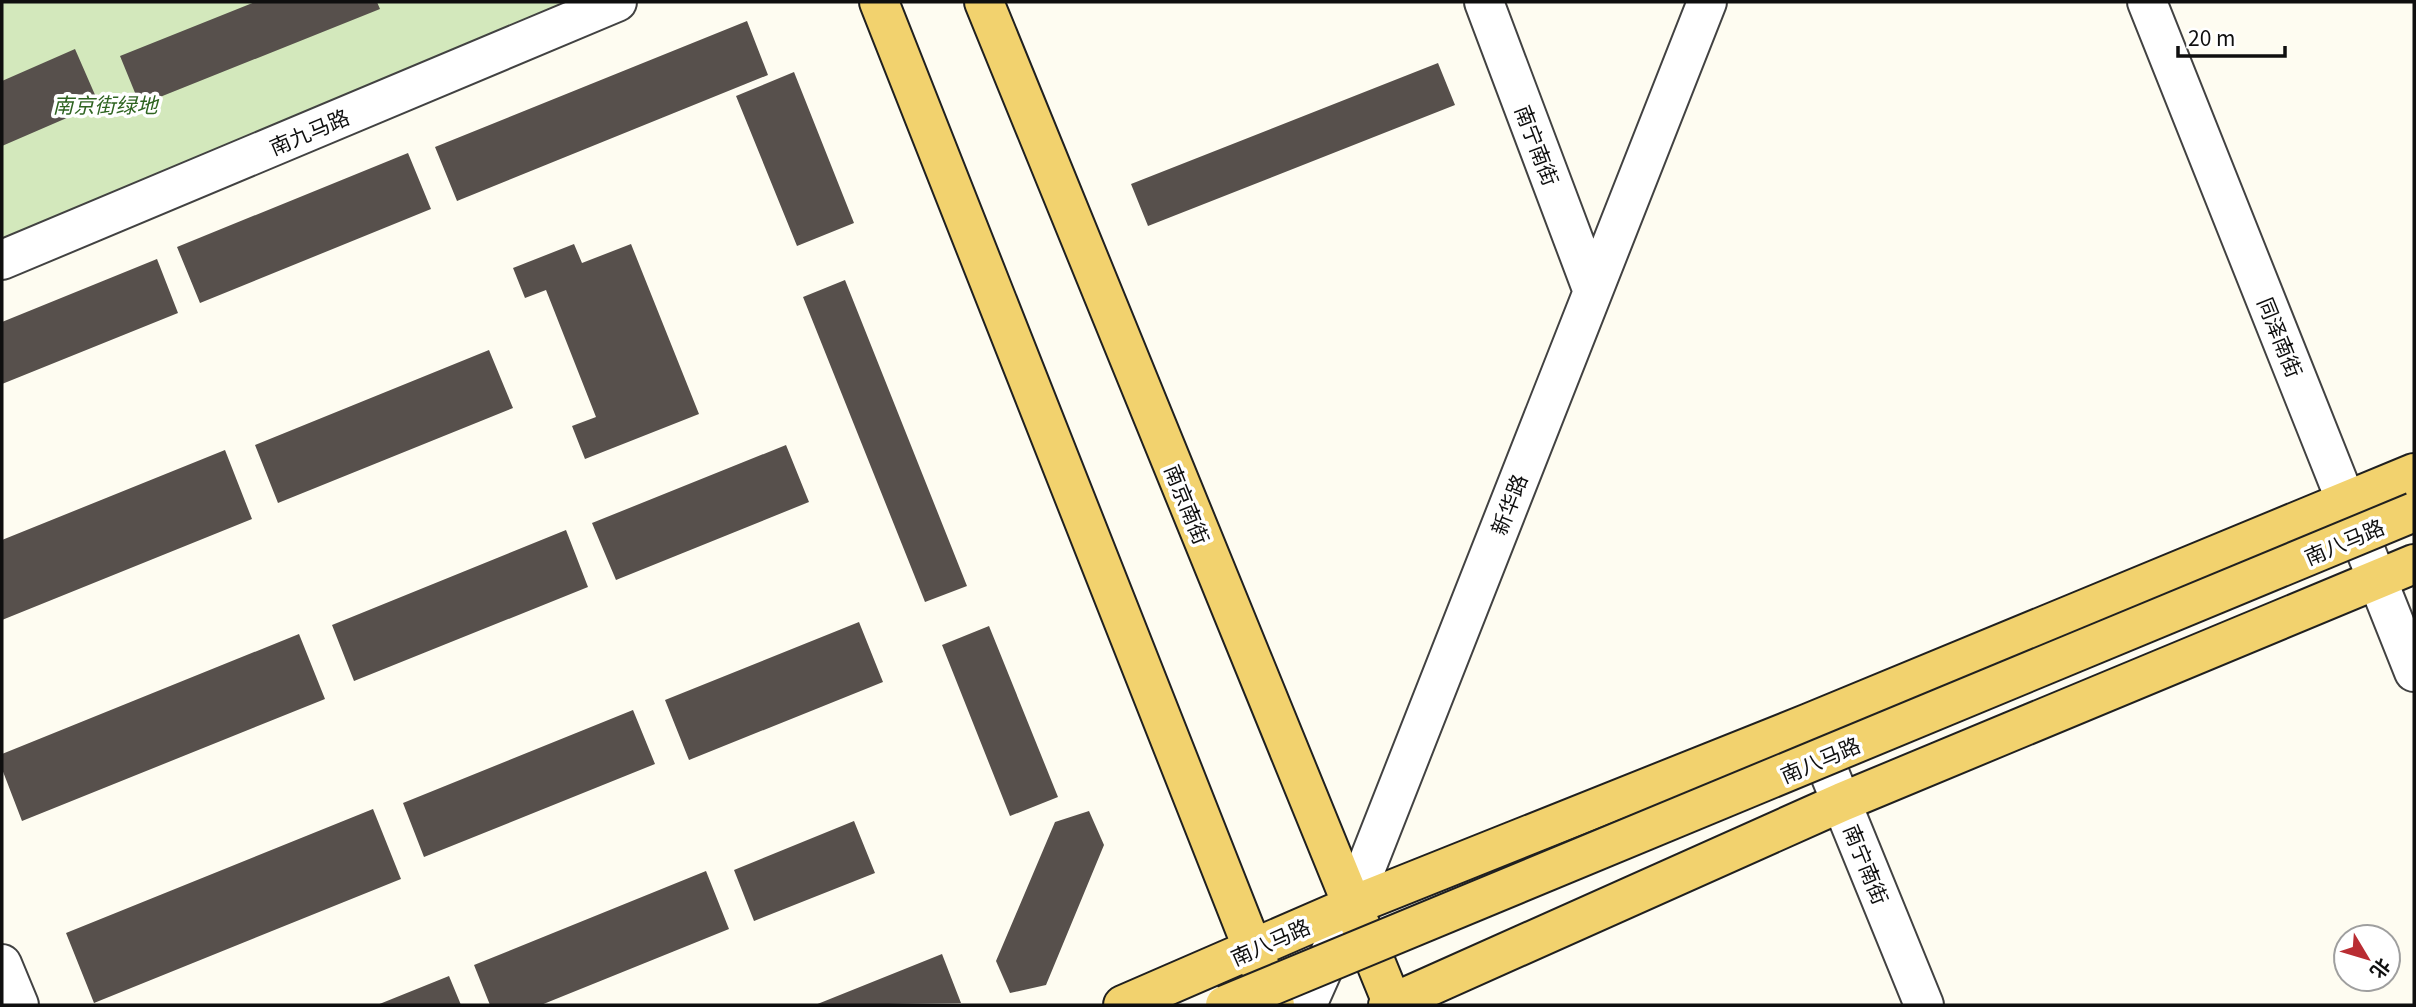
<svg xmlns="http://www.w3.org/2000/svg" width="2416" height="1007" viewBox="0 0 2416 1007" font-family="Georgia,'Noto Sans SC',serif">
<rect width="100%" height="100%" fill="#fefcf1"/>
<path fill="#d3e8bc" d="M2,2H617L2,260Z"/>
<path fill="#57504c" d="M255,2H377L380,9L140,105L120,56Z
M747,21L768,75L457,201L435,147Z
M75,49L99,104L2,146V81Z
M1438,63L1455,105L1148,226L1131,184Z
M794,72L854,223L797,246L736,96Z
M408,153L431,209L200,303L177,247Z
M574,244L582,263L631,244L699,414L585,459L572,426L596,417L546,290L525,298L513,268Z
M157,259L178,313L2,384V322Z
M845,280L967,586L925,602L803,297Z
M489,350L513,408L278,503L255,445Z
M786,445L809,502L616,580L592,523Z
M225,450L252,519L2,620V540Z
M566,530L588,587L354,681L332,625Z
M859,622L883,682L689,760L665,700Z
M989,626L1058,797L1010,816L942,645Z
M299,634L325,699L22,821L2,769V754Z
M633,710L655,764L424,857L403,803Z
M373,809L401,879L94,1003L66,933Z
M1089,811L1104,845L1046,985L1010,993L996,961L1055,822Z
M854,821L875,873L754,921L734,870Z
M706,871L729,929L541,1005H490L474,965Z
M942,954L961,1003L815,1005Z
M449,976L461,1005H377Z"/>
<g fill="none" stroke-linecap="round" stroke-linejoin="round">
<defs>
<path id="minor" d="M1484,2L1592,289
M2147,2L2414,672
M2,260L617,2
M1811,728L1924,1005
M2,964L19,1005
M1307,1005L1351,906L1707,2"/>
<path id="major" d="M879,2L1275,1005
M984,2L1393,1005
M1123,1005L1351,906L1809,723L2414,473
M1388,1005L1842,802L2414,564"/>
</defs>
<use href="#minor" stroke="#424242" stroke-width="42"/>
<use href="#major" stroke="#202020" stroke-width="42"/>
<use href="#minor" stroke="#fff" stroke-width="38"/>
<use href="#major" stroke="#f2d26e" stroke-width="38"/>
<defs>
<path id="major-bridge" d="M1225,1005L2414,512"/>
</defs>
<use href="#major-bridge" stroke="#202020" stroke-width="42" stroke-linecap="butt"/>
<use href="#major-bridge" stroke="#f2d26e" stroke-width="38"/>
</g>
<g text-anchor="middle" dominant-baseline="central" stroke-width="7" stroke-linejoin="round" paint-order="stroke">
<g font-size="21" font-style="italic" fill="#2f6421" stroke="#fff">
<text x="105" y="104">南京街绿地</text>
</g>
<g font-size="21" fill="#0f0f0f" stroke="#fff">
<text transform="translate(309 131) rotate(-23)">南九马路</text>
<text transform="translate(1538 145) rotate(69)">南宁南街</text>
<text transform="translate(2281 337) rotate(68)">同泽南街</text>
<text transform="translate(1188 504) rotate(68)">南京南街</text>
<text transform="translate(1508 504) rotate(-69)">新华路</text>
<text transform="translate(2344 541) rotate(-23)">南八马路</text>
<text transform="translate(1820 759) rotate(-23)">南八马路</text>
<text transform="translate(1867 864) rotate(68)">南宁南街</text>
<text transform="translate(1270 941) rotate(-24)">南八马路</text>
</g>
</g>
<rect width="2416" height="1007" fill="none" stroke="#0f0f0f" stroke-width="7"/>
<g transform="translate(2367 958) rotate(128)"><circle r="33" fill="#ffffff" stroke="#9f9f9f" stroke-width="2"/>
<path d="M0-5L12 26L0 18L-12 26Z" fill="#b92d33"/>
<text y="-10" font-size="19" font-weight="bold" text-anchor="middle" fill="#0f0f0f">北</text>
</g>
<path d="M2178 46v10h107v-10" fill="none" stroke="#0f0f0f" stroke-width="3.5"/>
<text x="2188" y="46" font-size="21" fill="#0f0f0f" stroke="#ffffff" stroke-width="5" paint-order="stroke">20 m</text>
</svg>
